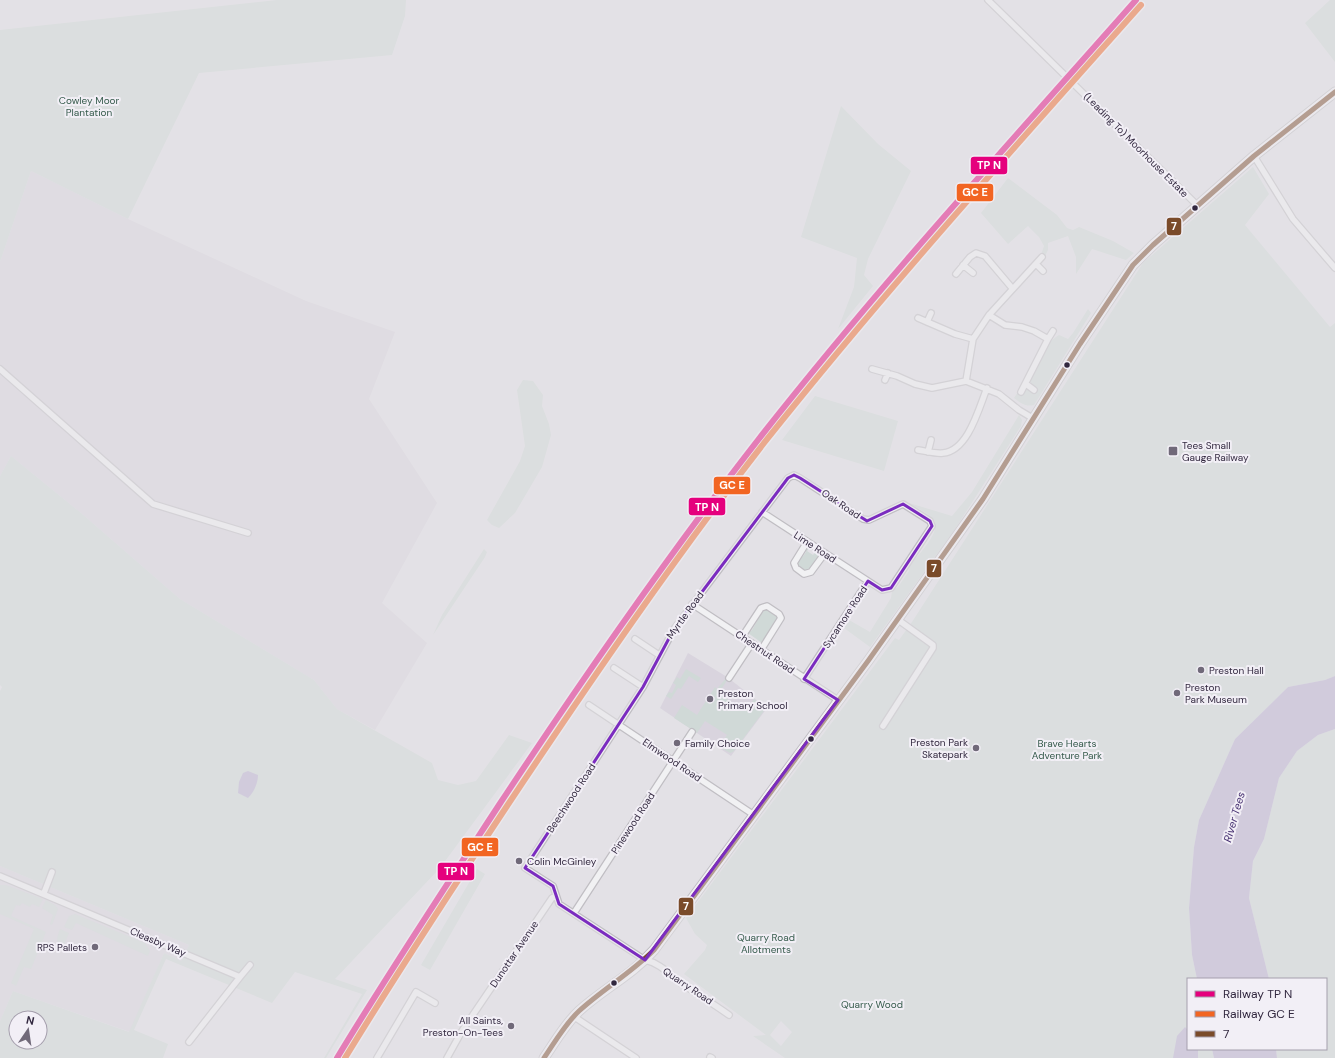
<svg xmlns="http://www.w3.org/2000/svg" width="1335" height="1058" viewBox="0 0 1335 1058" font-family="'DM Sans',sans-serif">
<rect width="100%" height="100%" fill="#e3e1e6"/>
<path fill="#d9d4de" d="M31,171L128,219L306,301L395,332L369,399L437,503L382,603L427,643L375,730L337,709L314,680L180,599L81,513L11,456L0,476V262Z
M688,653L727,677L767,708L731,756L660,708Z
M0,866L189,945L181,961L164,953L130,1032L13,991L0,1021Z"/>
<path fill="#d0d9d7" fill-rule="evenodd" d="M277,0H406L405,16L392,55L199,73L128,219L31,171L0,262V30Z
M1330,0H1335V62L1305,23Z
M841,106L878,144L911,171L868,259L864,275L873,286L838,329L854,287L857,258L801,237Z
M1253,167L1269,194L1245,225L1330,327L1335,323V676L1325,680L1288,687L1235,739L1199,820L1194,847L1189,908L1192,955L1197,979H1188V1049H1212L1214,1058H785L753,1036L766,1035L684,974L705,950L707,945L695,934L686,918L895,638L899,640L912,622L1143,263ZM781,1021L792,1032L781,1046L770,1035Z
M1008,178L1057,215L1067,228L1073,230L1079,227L1113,241L1134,253L1126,260L1092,249L1076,274V257L1068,236L1048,243V250L1044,258L1041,255L1044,246L1039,237L1028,226L1008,244L981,213Z
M1088,309L1091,313L1034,405C1025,407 1021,403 1014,398L1018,392L1022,394L1025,390L1029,389L1035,392L1037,389L1032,386L1030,381C1037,364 1042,345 1059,335L1068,339L1073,333Z
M523,380L533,381L543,395L542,406L549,424L551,435L542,467L515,513L499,528L492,525L487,520L520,461L525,446L517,390Z
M815,396L898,421L884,471L782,440Z
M1019,415L1022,420L1021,426L955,529L870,647L844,628L849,620L870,632L891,598L892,591L898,587L909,571L908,568C915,558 944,531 933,519C927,512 916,508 909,503L952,516L972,492Z
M11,456L81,513L180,599L314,680L337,709L432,763L438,780L458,785L476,781L509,735L532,743L440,868L335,979L367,990L326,1058H324L362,994L295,972L272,1003L166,959L134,1030L168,1044L163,1058H0V1021L13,991L129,1032L164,953L181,961L189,945L0,866V691L2,687L0,685V476ZM16,1018H40V1042H16Z
M807,547H810L807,551L813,555L816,551L820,556L819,558L816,559L808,571L801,568L797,564L806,552L804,549Z
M484,549L487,552L485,557L433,635L442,615Z
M766,608L778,616V619L762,643L748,633L752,630L764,609Z
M686,669L701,678L698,682L689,676L681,689L678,688L671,699L666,696L669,692L672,693L676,685L673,683L677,677L680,679Z
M726,678L728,679L720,691L723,693L722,695L737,706L740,702L746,707L749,706L754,699L766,708L740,743L705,721L697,733L674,718L682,705L697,715L715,687L717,689Z
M1335,729V1058H1277L1276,1049H1326V979H1269L1249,898L1253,861L1264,839L1279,778L1297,751L1318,735Z
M727,735L740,743L733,752L730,753L719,747Z
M477,869L485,874L430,970L421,965Z
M0,885H6L43,899L39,907L32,904L30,907L22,903L20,906L16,905L11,916L46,932L31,969L24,967L16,986L11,983L34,929L0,914Z
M46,900L55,905L58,909L52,925L50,924L53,915L42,908Z
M75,914L145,943L150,951L148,956L76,923L72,930L64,927L69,916Z
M60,929L69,933L64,945L65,946L64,950C54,945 57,937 60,929Z"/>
<path fill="#bab0d1" d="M1335,676V729L1318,735L1297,751L1279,778L1264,839L1253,861L1249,898L1269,979H1197L1192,955L1189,908L1194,847L1199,820L1235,739L1288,687L1325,680Z
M248,771L258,775C258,783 254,792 248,798L238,793L239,782L243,773Z
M1185,1027L1188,1030V1049H1198V1058H1173L1177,1036Z
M1212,1049H1276L1277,1058H1214Z"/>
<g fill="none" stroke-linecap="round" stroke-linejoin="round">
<defs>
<path id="minor" d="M988,0L1197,205
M1254,156L1293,219L1335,268
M1036,264L1043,271
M963,265L973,273
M956,274L970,257L976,253L985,256L1012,288
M989,315L1005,325L1022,327L1034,331L1048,339L1021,392
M918,318L955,334L973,339
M927,322L931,313
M1048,339L1053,331
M0,369L153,504L248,533
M872,369L897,376L915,384L932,388L966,381
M885,380L888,373
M1026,384L1034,390
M1034,419L1019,410L999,394L966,381L973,339L989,315L1042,257
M918,450C926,451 935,454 943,453C968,451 979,408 987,388
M928,452L931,440
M762,512L868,581
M807,542L794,563L796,568L804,574L811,572L825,553
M692,604L838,700
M742,637L761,608L767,606L779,614L781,618L761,650
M635,639L659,655
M614,668L643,687
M729,678L752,643
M589,705L754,815
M883,726L933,648V645L897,619
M0,876L240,977L189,1042
M44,893L52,872
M574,913L692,732
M240,977L250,965
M729,1015C714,1004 697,994 682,984C670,975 660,963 645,960L559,904L553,886L525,868L643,687L674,629L788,478L794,475L800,478L863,519L869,520L903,504L930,521L932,526L891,588L882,590L868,581L804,679
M573,1016L636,1058
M710,1057L712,1058
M377,1058L416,992L435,1003
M447,1058L462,1031L552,898L556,896"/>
<path id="primary" d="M544,1058C555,1042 565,1024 579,1011C603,989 632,975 654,950L868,661L983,499L1080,344L1133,265L1153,245L1254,156L1335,92"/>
</defs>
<use href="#minor" stroke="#c0bec3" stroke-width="8"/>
<use href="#primary" stroke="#c0bec4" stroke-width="11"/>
<use href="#minor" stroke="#f1f1f3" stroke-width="5.5"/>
<use href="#primary" stroke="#f5f5f6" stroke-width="9"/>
<defs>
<path id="bus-1" d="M544,1058C555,1042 565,1024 579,1011C603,989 631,973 654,950L868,661L983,499L1080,344L1133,265L1153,245L1254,156L1335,92"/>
</defs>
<use href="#bus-1" stroke="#f2eff6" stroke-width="8"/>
<use href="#bus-1" stroke="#7a4b2a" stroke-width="5"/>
<defs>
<path id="rail-1" d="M337,1058C389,972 444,889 499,805C581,681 666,558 758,440C877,288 1008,145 1136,0"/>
<path id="rail-2" d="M345,1058C397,973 452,889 507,806C589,683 673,560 764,443C884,292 1013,149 1141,5"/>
</defs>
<use href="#rail-1" stroke="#f2eff6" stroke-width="9"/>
<use href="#rail-2" stroke="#f2eff6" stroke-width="9"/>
<use href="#rail-1" stroke="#e5007d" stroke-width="6"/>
<use href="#rail-2" stroke="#f26522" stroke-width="6"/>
</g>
<path d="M0 0H1335V1058H0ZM794,475L800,478L867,521L903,504L930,521L932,526L891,588L882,590L868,581L804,679L838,700L645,960L559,904L553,886L525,868L643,687L674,629L788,478Z" fill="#e3e1e6" fill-opacity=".55" fill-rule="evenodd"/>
<path fill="none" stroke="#7b2cbf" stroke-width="3" stroke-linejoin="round" d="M794,475L800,478L867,521L903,504L930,521L932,526L891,588L882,590L868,581L804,679L838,700L645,960L559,904L553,886L525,868L643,687L674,629L788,478Z"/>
<g fill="#32283f" stroke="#f2eff6" stroke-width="1.5">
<circle cx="1195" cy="208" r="3.5"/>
<circle cx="1067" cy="365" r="3.5"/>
<circle cx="811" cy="739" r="3.5"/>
<circle cx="614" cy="983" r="3.5"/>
</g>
<g fill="#706979" stroke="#f2eff6" stroke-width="1.5">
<rect x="1168" y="446" width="10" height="10" rx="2"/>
<circle cx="1201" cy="670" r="4"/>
<circle cx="1177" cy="693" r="4"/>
<circle cx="710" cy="699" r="4"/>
<circle cx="677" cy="743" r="4"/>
<circle cx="976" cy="748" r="4"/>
<circle cx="519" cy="861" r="4"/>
<circle cx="95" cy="947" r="4"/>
<circle cx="511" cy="1026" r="4"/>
</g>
<g text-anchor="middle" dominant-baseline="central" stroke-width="4" stroke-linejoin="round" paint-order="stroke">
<g font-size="10" fill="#365b4c" stroke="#f2eff6">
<text x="89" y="100">Cowley Moor<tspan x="89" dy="12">Plantation</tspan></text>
<text x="1067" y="743">Brave Hearts<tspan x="1067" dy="12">Adventure Park</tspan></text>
<text x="766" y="937">Quarry Road<tspan x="766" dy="12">Allotments</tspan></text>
<text x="872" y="1004">Quarry Wood</text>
</g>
<g font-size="10" fill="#32283f" stroke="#f2eff6">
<text transform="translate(1136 145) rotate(45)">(Leading To) Moorhouse Estate</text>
<text transform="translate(841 504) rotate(34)">Oak Road</text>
<text transform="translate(815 547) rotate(33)">Lime Road</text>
<text transform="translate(685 615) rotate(-54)">Myrtle Road</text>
<text transform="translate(845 617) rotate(-57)">Sycamore Road</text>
<text transform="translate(765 652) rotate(34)">Chestnut Road</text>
<text transform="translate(672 760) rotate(34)">Elmwood Road</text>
<text transform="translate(571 798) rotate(-57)">Beechwood Road</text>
<text transform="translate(633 823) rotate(-57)">Pinewood Road</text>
<text transform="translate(158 942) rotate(23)">Cleasby Way</text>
<text transform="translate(514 954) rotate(-56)">Dunottar Avenue</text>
<text transform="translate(688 986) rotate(34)">Quarry Road</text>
</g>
<g font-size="10" fill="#32283f" stroke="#f2eff6" text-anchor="start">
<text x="1182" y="445">Tees Small<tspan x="1182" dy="12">Gauge Railway</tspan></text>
<text x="1209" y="670">Preston Hall</text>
<text x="1185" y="687">Preston<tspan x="1185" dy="12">Park Museum</tspan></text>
<text x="718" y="693">Preston<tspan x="718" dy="12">Primary School</tspan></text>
<text x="968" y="742" text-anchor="end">Preston Park<tspan x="968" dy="12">Skatepark</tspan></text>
<text x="685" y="743">Family Choice</text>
<text x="527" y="861">Colin McGinley</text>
<text x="87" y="947" text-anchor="end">RPS Pallets</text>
<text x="503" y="1020" text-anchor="end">All Saints,<tspan x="503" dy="12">Preston-On-Tees</tspan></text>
</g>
<g font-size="11" font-style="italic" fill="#493373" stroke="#f2eff6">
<text transform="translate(1234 817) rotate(-74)">River Tees</text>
</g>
</g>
<g stroke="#f2eff6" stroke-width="1.5">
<rect x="970" y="156" width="38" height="19" rx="4" fill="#e5007d"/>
<rect x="956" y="183" width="38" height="19" rx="4" fill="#f26522"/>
<rect x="1166" y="217" width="16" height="19" rx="4" fill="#7a4b2a"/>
<rect x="713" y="476" width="38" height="19" rx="4" fill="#f26522"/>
<rect x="688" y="497" width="38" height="19" rx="4" fill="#e5007d"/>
<rect x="926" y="559" width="16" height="19" rx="4" fill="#7a4b2a"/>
<rect x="461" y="837" width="38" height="20" rx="4" fill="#f26522"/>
<rect x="437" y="862" width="38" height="19" rx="4" fill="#e5007d"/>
<rect x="678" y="897" width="16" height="19" rx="4" fill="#7a4b2a"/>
</g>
<g font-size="11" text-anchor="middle" font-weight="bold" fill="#fff">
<text x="989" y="169">TP N</text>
<text x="975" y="196">GC E</text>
<text x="1174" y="230">7</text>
<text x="732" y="489">GC E</text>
<text x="707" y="511">TP N</text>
<text x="934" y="572">7</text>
<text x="480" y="851">GC E</text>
<text x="456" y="875">TP N</text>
<text x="686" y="910">7</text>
</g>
<rect x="1187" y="978" width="140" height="72" fill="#f2eff6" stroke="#a59fad"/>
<rect x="1195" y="991" width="20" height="6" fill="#e5007d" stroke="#a59fad"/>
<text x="1223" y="998" font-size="12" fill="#32283f">Railway TP N</text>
<rect x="1195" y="1011" width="20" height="6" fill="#f26522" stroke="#a59fad"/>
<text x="1223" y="1018" font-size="12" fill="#32283f">Railway GC E</text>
<rect x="1195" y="1031" width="20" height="6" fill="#7a4b2a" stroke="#a59fad"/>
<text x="1223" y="1038" font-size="12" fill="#32283f">7</text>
<g transform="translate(28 1030) rotate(13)"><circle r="19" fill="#f2eff6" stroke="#a59fad"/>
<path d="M0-3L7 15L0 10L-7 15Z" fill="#706979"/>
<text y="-6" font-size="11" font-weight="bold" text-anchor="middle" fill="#32283f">N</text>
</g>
</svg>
